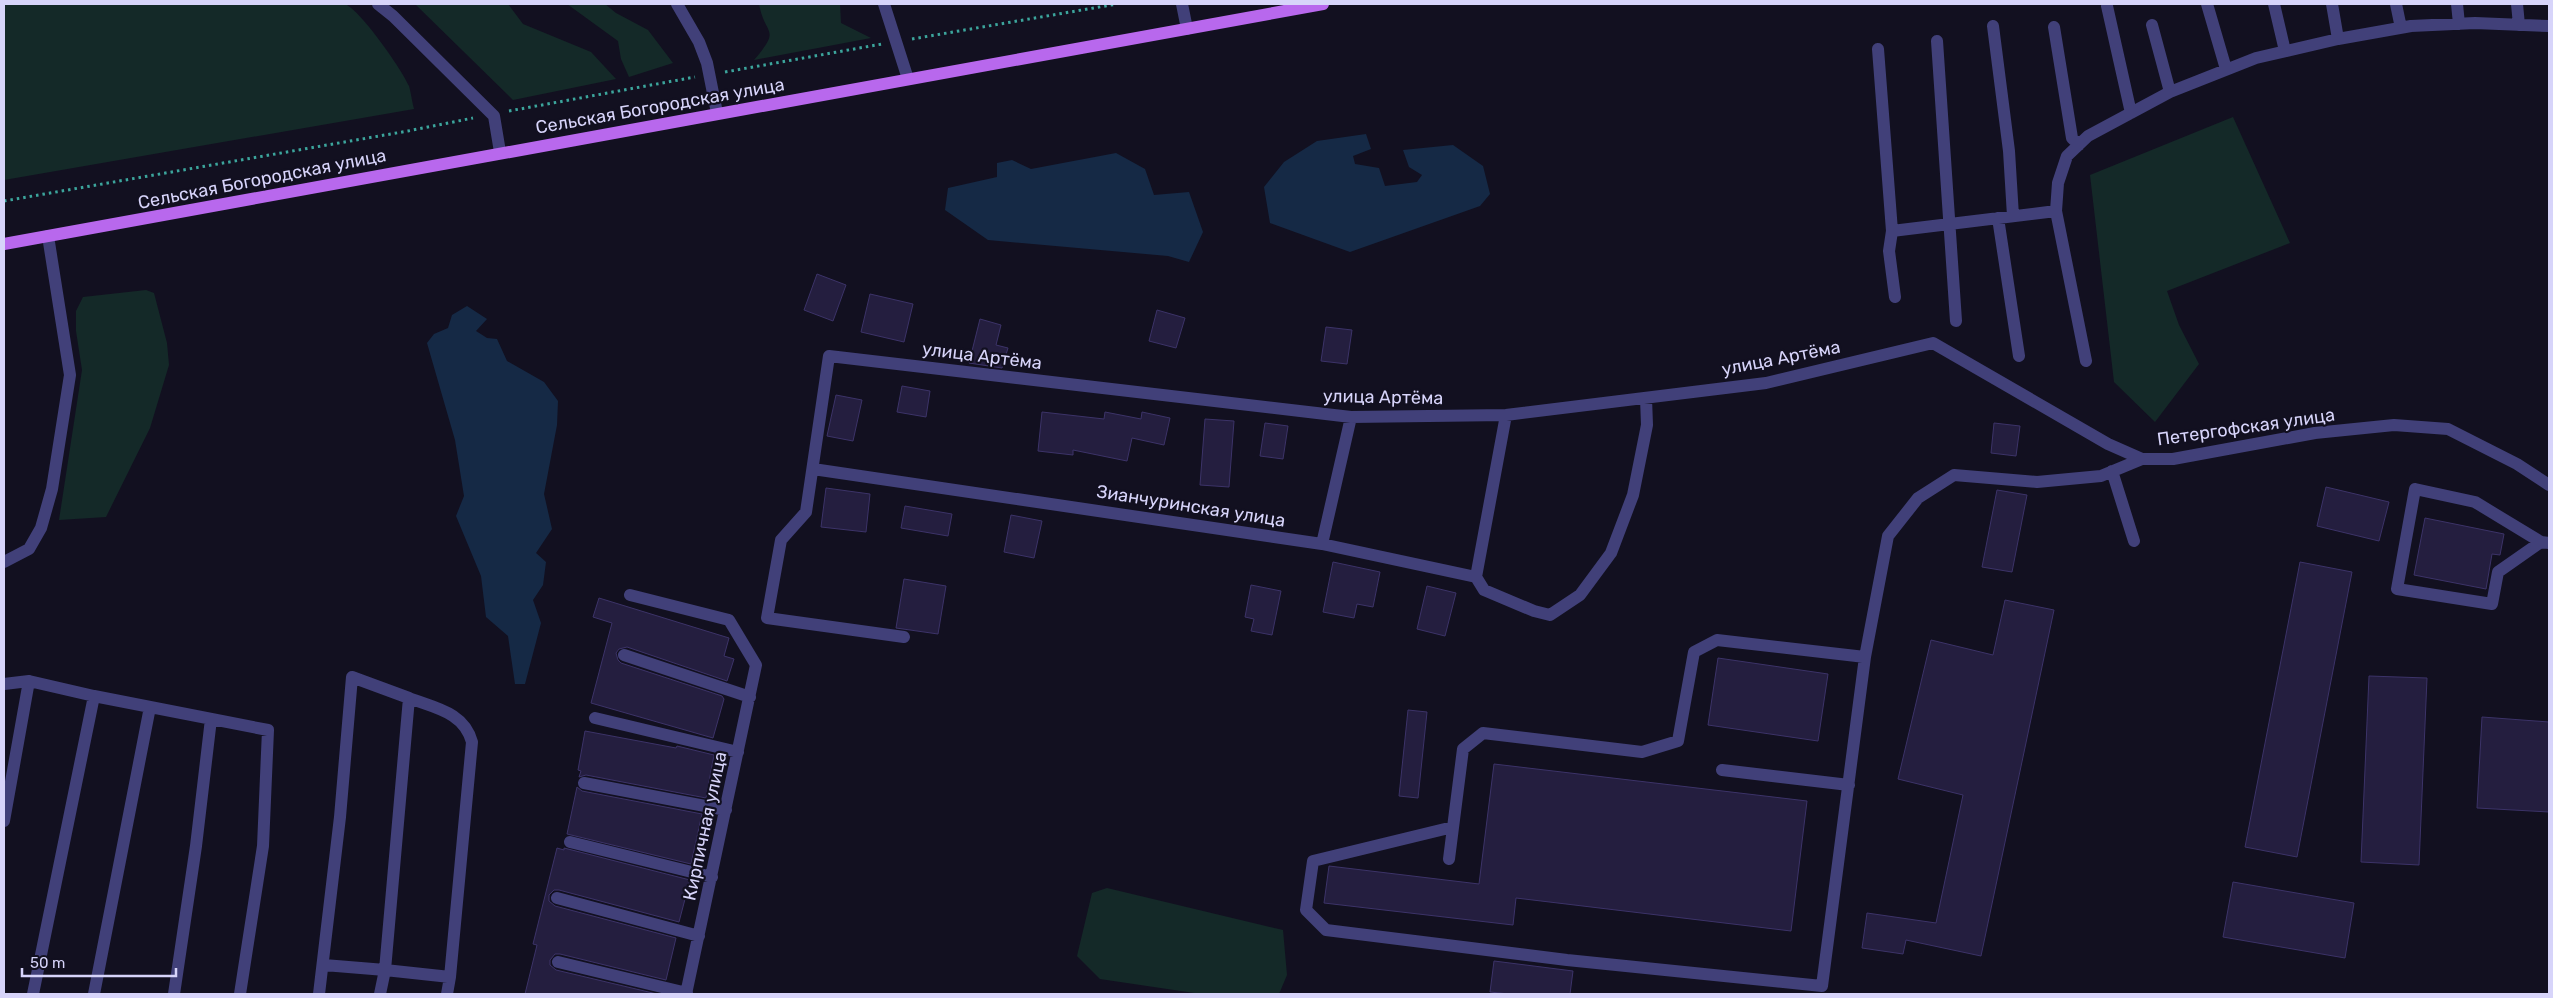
<svg xmlns="http://www.w3.org/2000/svg" width="2553" height="998" viewBox="0 0 2553 998" font-family="Rubik,sans-serif">
<rect width="100%" height="100%" fill="#121020"/>
<path fill="#142928" d="M4,4H345C361,11 401,68 409,86C411,93 412,102 414,109L4,180Z
M415,4H508L523,24L591,52L616,79L513,100Z
M567,4H605L616,13L648,30L673,63L629,77L621,59L618,41Z
M759,4H840L841,23L871,38L754,60C782,27 765,37 759,4Z
M2233,117L2290,243L2167,291L2179,325L2199,364L2155,422L2114,382L2090,175Z
M146,290L154,293L167,343L169,365L150,428L106,517L59,520L82,370L76,331V311L83,297Z
M1107,888L1283,930L1287,975L1279,994H1201L1100,979L1077,956L1092,893Z"/>
<path fill="#152945" d="M1366,134L1371,149L1353,156L1355,164L1379,168L1385,186L1417,182L1422,175L1409,167L1403,150L1453,145L1483,166L1490,194L1480,206L1350,252L1270,223L1264,187L1284,162L1317,141Z
M1116,153L1145,169L1154,195L1189,192L1203,232L1189,262L1168,256L988,240L945,210L948,188L997,177V163L1012,160L1031,169Z
M467,306L487,319L476,331L487,338L497,339L507,361L544,382L558,401L557,425L544,494L552,529L536,553L546,562L543,585L533,600L541,623L525,684H515L508,636L486,617L481,576L456,516L464,496L455,440L427,343L434,334L448,328L452,315Z"/>
<path fill="#241e3f" stroke="#3c3368" d="M817,274L846,285L833,321L804,310Z
M870,294L913,304L904,342L861,332Z
M1157,310L1185,318L1176,348L1149,341Z
M980,319L1001,325L996,345L1008,348L1002,368L969,363Z
M1326,327L1352,330L1347,364L1321,361Z
M902,386L930,391L926,417L897,412Z
M836,395L862,400L853,441L827,436Z
M1042,412L1104,419L1105,412L1141,419L1142,412L1170,418L1164,445L1132,438L1127,461L1073,450V455L1038,451Z
M1205,419L1234,421L1229,487L1200,485Z
M1265,423L1288,426L1283,459L1260,456Z
M1994,423L2020,426L2016,456L1991,453Z
M2326,487L2389,502L2379,541L2317,526Z
M826,488L870,494L866,532L821,527Z
M1997,490L2027,495L2012,572L1982,567Z
M905,506L952,514L948,536L901,528Z
M1011,515L1042,521L1034,558L1004,552Z
M2425,518L2504,534L2500,555L2492,554L2486,589L2414,575Z
M1333,562L1380,572L1373,607L1357,604L1354,618L1323,612Z
M2300,562L2352,572L2297,857L2245,847Z
M904,579L946,586L938,634L896,628Z
M1251,585L1281,591L1272,635L1251,631L1254,619L1245,617Z
M1427,586L1456,593L1445,636L1417,629Z
M599,598L729,638L724,656L734,659L727,681L627,647L619,649L616,653L618,660L621,663L722,696L724,699L713,738L591,703L612,623L593,617Z
M2005,600L2054,610L1981,956L1906,940L1903,954L1862,948L1867,913L1936,923L1963,795L1898,779L1931,640L1993,655Z
M1718,658L1828,674L1818,741L1708,725Z
M2369,676L2427,678L2419,865L2361,862Z
M1408,710L1427,712L1418,798L1399,796Z
M2482,717L2549,722V812L2477,808Z
M585,731L676,748L677,746L714,755L706,798L586,775L579,777L581,771L578,770Z
M1494,764L1807,801L1791,931L1516,898L1513,925L1324,903L1329,866L1479,884Z
M577,787L582,791L702,814L691,864L567,834Z
M557,848L564,850V848L690,880L679,922L559,890H554L549,895V901L555,906L676,938L666,980L560,954H555L550,960V965L556,970L657,994H525L537,945L533,944Z
M2233,882L2354,903L2345,958L2223,937Z
M1494,961L1573,971L1570,994H1509L1490,992Z"/>
<g fill="none" stroke-linecap="round" stroke-linejoin="round">
<path stroke="#3ca59c" stroke-width="3" stroke-dasharray="2.5 4" stroke-linecap="butt" d="M912,39L1117,4
M725,72L882,44
M509,111L695,77
M4,201L408,131L473,118"/>
<path stroke="#414079" stroke-width="12" d="M378,4L393,16L494,116L500,152
M677,4L699,42L707,63L717,113
M884,4L908,79
M1182,4L1187,29
M2207,4L2226,69
M2274,4L2285,51
M2332,4L2338,39
M2396,4L2401,28
M2457,4L2459,24
M2517,4L2519,25
M2107,6L2131,113
M2152,25L2170,92
M1993,26L2009,151L2013,216
M2054,27L2072,138L2079,145
M1937,41L1956,321
M1878,49L1892,231L2056,211
M1998,218L2019,356
M1892,231L1889,251L1895,297
M2086,361L2056,211L2058,183L2067,156L2088,136L2170,92L2256,58L2338,39L2411,26L2475,23L2549,26
M813,469L1322,544L1476,577L1484,590L1534,611L1550,615L1580,595L1611,553L1633,495L1647,425L1646,398
M2112,471L2134,541
M2541,542L2498,572L2492,604L2397,589L2415,489L2475,502L2541,542L2549,543
M1322,544L1351,417
M4,562L29,549L41,528L52,489L70,375L48,236
M1476,577L1506,415
M630,595L729,620L756,665L686,994
M904,637L767,618L781,540L806,512L829,356L1351,417L1506,415L1766,383L1933,343L2108,444L2142,459H2173L2315,433L2394,425L2448,429L2517,464L2549,485
M624,655L750,697
M4,684L29,681L94,696L33,994
M94,696L268,730L263,846L240,994
M595,718L738,752
M1722,770L1849,785
M584,783L726,810
M4,821L29,681
M1453,827L1313,861L1306,910L1326,930L1567,960L1822,986L1865,657
M570,842L712,877
M1449,859L1463,749L1483,733L1642,752L1678,741L1694,652L1717,640L1865,657L1888,536L1918,498L1954,475L2037,482L2101,476L2142,459
M557,898L699,936
M558,962L687,993
M324,965L385,970L380,994
M94,994L150,707
M174,994L196,846L211,719
M319,994L340,817L352,677L409,698L385,970L450,977L472,742C464,712 435,708 409,698
M447,994L450,977"/>
<path stroke="#b868ed" stroke-width="12" d="M4,244L1323,4"/>
</g>
<g text-anchor="middle" dominant-baseline="central" stroke-width="4.5" stroke-linejoin="round" paint-order="stroke">
<g font-size="18" fill="#d7d4fa" stroke="#121020">
<text transform="translate(660 106) rotate(-10)">Сельская Богородская улица</text>
<text transform="translate(262 179) rotate(-11)">Сельская Богородская улица</text>
<text transform="translate(982 356) rotate(7)">улица Артёма</text>
<text transform="translate(1781 358) rotate(-11)">улица Артёма</text>
<text transform="translate(1383 397) rotate(1)">улица Артёма</text>
<text transform="translate(2246 427) rotate(-8)">Петергофская улица</text>
<text transform="translate(1191 506) rotate(9)">Зианчуринская улица</text>
<text transform="translate(705 826) rotate(-78)">Кирпичная улица</text>
</g>
</g>
<rect width="2553" height="998" fill="none" stroke="#d7d4fa" stroke-width="10"/>
<path d="M22 968v8h154v-8" fill="none" stroke="#d7d4fa" stroke-width="2.5"/>
<text x="30" y="968" font-size="15" fill="#d7d4fa" stroke="#121020" stroke-width="4" paint-order="stroke">50 m</text>
</svg>
